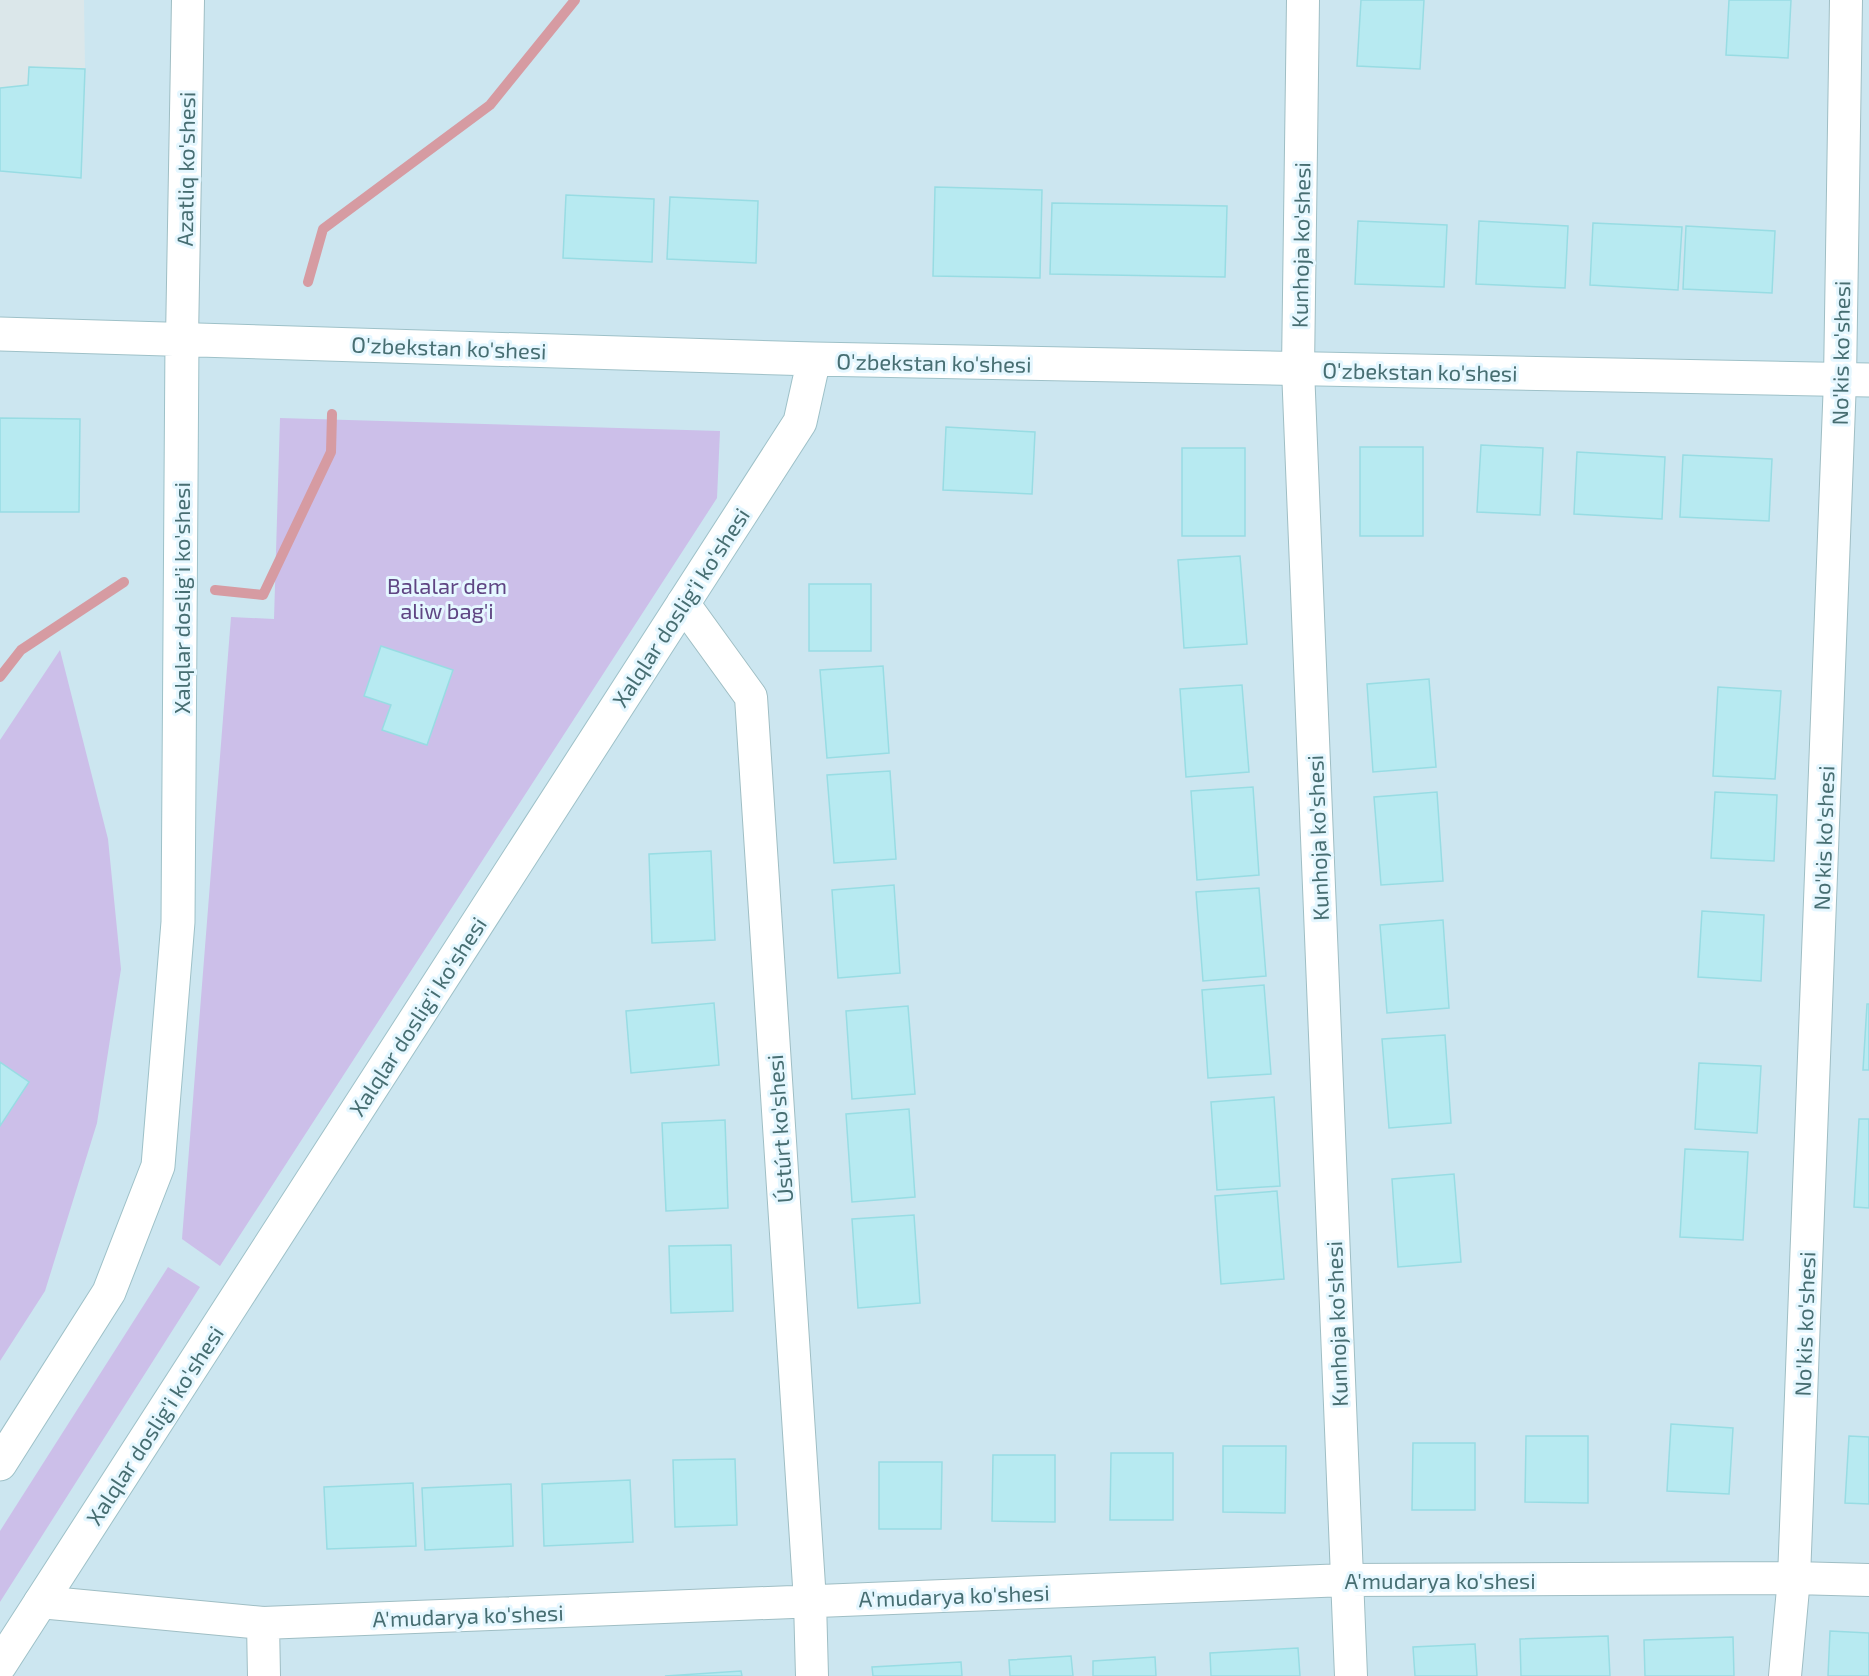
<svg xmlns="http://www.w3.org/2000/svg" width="1869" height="1676" viewBox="0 0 1869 1676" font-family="'Exo 2',sans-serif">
<rect width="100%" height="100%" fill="#dff2fc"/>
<path fill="#cce6f0" d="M0,0H1869V1676H0Z"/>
<path fill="#dbe7ea" d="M0,0H84L85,69L81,178L0,171Z"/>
<path fill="#ccbfe9" d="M280,418L720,431L717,498L220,1266L182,1239L231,617L274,619Z
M60,650L108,839L121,969L97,1123L45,1291L0,1361V740Z
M168,1267L200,1287L0,1602V1531Z"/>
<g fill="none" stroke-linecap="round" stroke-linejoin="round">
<path stroke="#d69ba2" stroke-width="10" d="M308,282L323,229L490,105L575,0
M215,590L263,595L331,452L332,414
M0,677L21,650L124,582"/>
</g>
<path fill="#b7eaf1" stroke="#98dce3" stroke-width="1.5" d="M1361,0H1424L1420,69L1357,66Z
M1729,0H1791L1788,58L1726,55Z
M29,67L85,69L81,178L0,171V88L28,85Z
M935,187L1042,190L1040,278L933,276Z
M566,195L654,199L652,262L563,258Z
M670,197L758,201L756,263L667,259Z
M1052,203L1227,206L1225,277L1050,274Z
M1358,221L1447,225L1444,287L1355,284Z
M1479,221L1568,226L1565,288L1476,284Z
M1593,223L1682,227L1678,290L1590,285Z
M1686,226L1775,231L1772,293L1683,289Z
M0,418L80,419L79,512H0Z
M946,427L1035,432L1032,494L943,490Z
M1481,445L1543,448L1540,515L1477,512Z
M1360,447H1423V536H1360Z
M1182,448H1245V536H1182Z
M1577,452L1665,457L1662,519L1574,514Z
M1683,455L1772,459L1769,521L1680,517Z
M1240,556L1247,644L1184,648L1178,560Z
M809,584H871V651H809Z
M381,646L453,670L427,745L382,730L391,705L364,696Z
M883,666L889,753L827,758L820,670Z
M1429,679L1436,767L1373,772L1367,684Z
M1242,685L1249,772L1186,777L1180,689Z
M1718,687L1781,691L1775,779L1713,776Z
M890,771L896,859L834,863L827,775Z
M1253,787L1259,875L1197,880L1191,791Z
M1437,792L1443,881L1381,885L1374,797Z
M1715,792L1777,795L1774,861L1711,858Z
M711,851L715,940L652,943L649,854Z
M894,885L900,973L838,978L832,890Z
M1259,888L1266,976L1203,981L1196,892Z
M1702,911L1764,915L1761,981L1698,977Z
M1443,920L1449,1008L1387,1013L1380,925Z
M1264,985L1271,1074L1208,1078L1202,990Z
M714,1003L719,1065L631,1073L626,1011Z
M1867,1004H1869V1070H1863Z
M908,1006L915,1094L852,1099L846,1011Z
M1445,1035L1451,1123L1389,1128L1382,1039Z
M0,1062L29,1082L0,1126Z
M1699,1063L1761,1066L1757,1133L1695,1129Z
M1274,1097L1280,1186L1217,1190L1211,1102Z
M909,1109L915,1197L852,1202L846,1114Z
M1859,1119H1869V1208L1854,1207Z
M725,1120L728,1208L666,1211L662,1123Z
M1685,1149L1748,1152L1743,1240L1680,1237Z
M1454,1174L1461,1262L1398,1267L1392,1179Z
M1277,1191L1284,1279L1221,1284L1215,1196Z
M914,1215L920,1303L858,1308L852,1219Z
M731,1245L733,1311L671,1313L669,1246Z
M1671,1424L1733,1428L1729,1494L1667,1491Z
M1526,1436H1588V1503L1525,1502Z
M1849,1436L1869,1437V1504L1845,1503Z
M1413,1443H1475V1510H1412Z
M1223,1446H1286L1285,1513L1223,1512Z
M1111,1453H1173V1520H1110Z
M993,1455H1055V1522L992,1521Z
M735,1459L737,1525L675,1527L673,1460Z
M879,1462H942L941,1529H879Z
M630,1480L633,1542L544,1546L542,1484Z
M413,1483L416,1546L327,1549L324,1487Z
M511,1484L513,1546L425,1550L422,1488Z
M1830,1631L1869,1633V1676H1828Z
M1608,1636L1610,1676H1521L1520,1639Z
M1733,1637L1734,1676H1645L1644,1640Z
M1475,1644L1477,1676H1415L1413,1647Z
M1298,1648L1300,1676H1211L1210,1653Z
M1071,1656L1073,1676H1010L1009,1660Z
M1155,1657L1156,1676H1093V1661Z
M961,1662L962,1676H873L872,1667Z
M741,1671L742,1676H665Z"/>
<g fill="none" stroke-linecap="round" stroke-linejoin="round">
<defs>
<path id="street" d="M1303,0L1298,369L1351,1676
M182,339L188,0
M683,603L751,697L810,1601L812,1676
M40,1602L263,1623L1346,1580L1794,1578L1869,1580
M263,1623L264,1676
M1785,1676L1794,1578L1840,380L1846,0"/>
<path id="secondary" d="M0,334L814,359L1869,380
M0,1464L109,1292L158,1166L178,922L182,339
M0,1665L800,422L814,359"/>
</defs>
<use href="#street" stroke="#9fbec4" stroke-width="34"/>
<use href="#secondary" stroke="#9ec1c8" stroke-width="35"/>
<use href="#street" stroke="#fff" stroke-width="32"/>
<use href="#secondary" stroke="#fff" stroke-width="33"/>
</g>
<g text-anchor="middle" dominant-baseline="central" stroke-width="6" stroke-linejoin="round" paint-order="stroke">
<g font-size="22" fill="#476e72" stroke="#e5f7ff">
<text transform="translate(185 169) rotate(-89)">Azatliq ko'shesi</text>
<text transform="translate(1300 245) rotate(-89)">Kunhoja ko'shesi</text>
<text transform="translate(449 347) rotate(2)">O'zbekstan ko'shesi</text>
<text transform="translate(1840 353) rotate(-89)">No'kis ko'shesi</text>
<text transform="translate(934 362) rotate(1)">O'zbekstan ko'shesi</text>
<text transform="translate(1420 371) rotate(1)">O'zbekstan ko'shesi</text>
<text transform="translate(181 598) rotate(-90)">Xalqlar doslig'i ko'shesi</text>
<text transform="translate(680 607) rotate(-57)">Xalqlar doslig'i ko'shesi</text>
<text transform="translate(1317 838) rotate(-92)">Kunhoja ko'shesi</text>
<text transform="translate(1823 838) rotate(-88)">No'kis ko'shesi</text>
<text transform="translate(417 1016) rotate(-57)">Xalqlar doslig'i ko'shesi</text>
<text transform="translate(779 1129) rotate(-94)">Ústúrt ko'shesi</text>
<text transform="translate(1336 1324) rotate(-92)">Kunhoja ko'shesi</text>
<text transform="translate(1804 1324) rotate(-88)">No'kis ko'shesi</text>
<text transform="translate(154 1425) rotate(-57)">Xalqlar doslig'i ko'shesi</text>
<text x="1440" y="1580">A'mudarya ko'shesi</text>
<text transform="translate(954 1595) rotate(-2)">A'mudarya ko'shesi</text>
<text transform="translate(468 1615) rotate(-2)">A'mudarya ko'shesi</text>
</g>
<g font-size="22" fill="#5f4583" stroke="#e5f7ff">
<text x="447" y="585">Balalar dem<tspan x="447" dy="25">aliw bag'i</tspan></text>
</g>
</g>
</svg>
